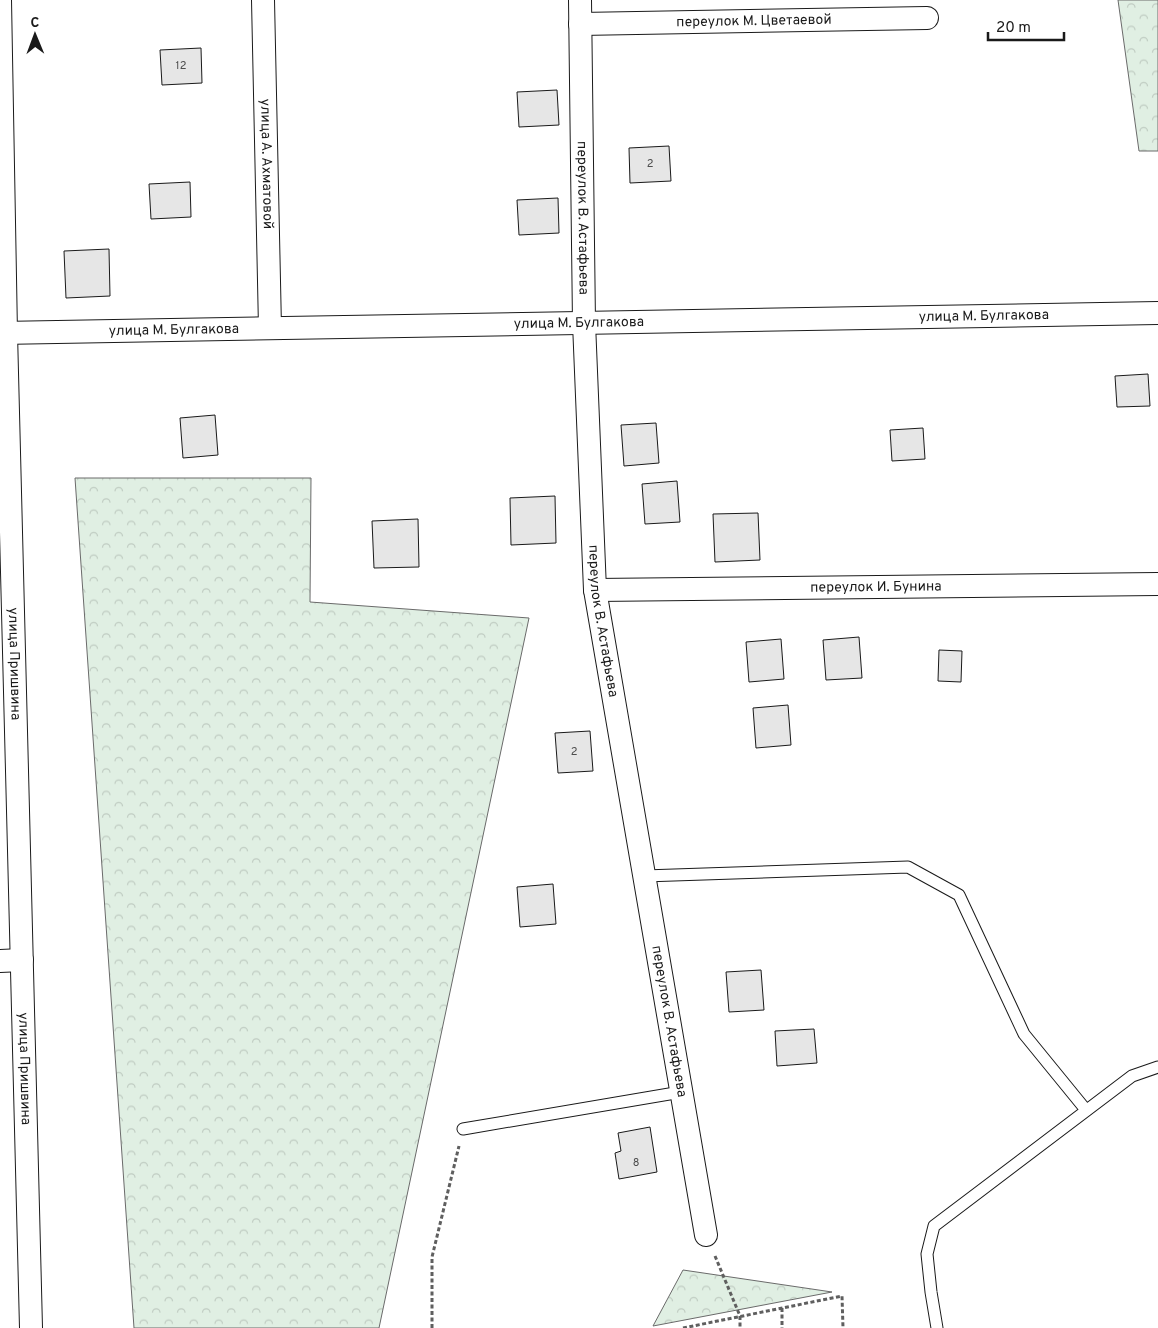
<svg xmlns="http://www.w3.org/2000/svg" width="1158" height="1328" viewBox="0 0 1158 1328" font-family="Overpass,sans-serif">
<defs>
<pattern id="forest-crowns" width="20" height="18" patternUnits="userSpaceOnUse" patternTransform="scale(1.25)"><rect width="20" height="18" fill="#e0efe3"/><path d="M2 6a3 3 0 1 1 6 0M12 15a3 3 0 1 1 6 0" fill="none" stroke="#c0ccc2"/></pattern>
</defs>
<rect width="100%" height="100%" fill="#fff"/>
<path fill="url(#forest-crowns)" stroke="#6a6a6a" d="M1118,0H1158V151H1139Z
M75,478H311L310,602L529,618L379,1328H134Z
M683,1270L832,1292L653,1326Z"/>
<path fill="#e6e6e6" stroke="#1a1a1a" d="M201,48L202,83L162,85L160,50Z
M557,90L559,125L519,127L517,92Z
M669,146L671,181L630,183L629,148Z
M190,182L191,217L151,219L149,184Z
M558,198L559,233L519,235L517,200Z
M109,249L110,296L66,298L64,251Z
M1148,374L1150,406L1117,407L1115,376Z
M215,415L218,455L183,458L180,418Z
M656,423L659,463L624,466L621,425Z
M923,428L925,459L892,461L890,430Z
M677,481L680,522L645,524L642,484Z
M555,496L556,543L511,545L510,498Z
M758,513L760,560L715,562L713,514Z
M418,519L419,567L374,568L372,521Z
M859,637L862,678L826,680L823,640Z
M781,639L784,679L749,682L746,642Z
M939,650L962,651L961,682L938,681Z
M788,705L791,745L756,748L753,708Z
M590,731L593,771L558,773L555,733Z
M553,884L556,924L520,927L517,887Z
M761,970L764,1010L729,1012L726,972Z
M814,1029L817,1063L777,1066L775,1031Z
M650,1127L657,1172L619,1179L615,1153L621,1151L618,1133Z"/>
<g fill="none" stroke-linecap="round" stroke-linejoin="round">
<defs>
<path id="lane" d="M644,876L908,867L959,895L1024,1034L1086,1110
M463,1129L681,1092
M937,1328L931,1292L927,1254L934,1226L1132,1076L1158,1067"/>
<g id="street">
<path id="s1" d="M0,0L6,333L31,1328"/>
<path id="s2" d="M263,0L270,328"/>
<path id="s3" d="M580,0L584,323L595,590L706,1235"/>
<path id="s4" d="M580,24L927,18"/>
<path id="s5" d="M0,333L1158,313"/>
<path id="s6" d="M595,590L1158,584"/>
<path d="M0,961L22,960"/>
</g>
</defs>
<use href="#lane" stroke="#1a1a1a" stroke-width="13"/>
<use href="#street" stroke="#1a1a1a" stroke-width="24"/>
<path stroke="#5f5f5f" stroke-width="3" stroke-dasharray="4 2.5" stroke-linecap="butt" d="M715,1256L740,1316V1328
M782,1308V1328
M432,1328V1257L459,1146
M683,1328L842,1296L843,1328"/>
<use href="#lane" stroke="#fff" stroke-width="11"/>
<use href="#street" stroke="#fff" stroke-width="22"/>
</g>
<g text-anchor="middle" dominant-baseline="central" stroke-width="4" stroke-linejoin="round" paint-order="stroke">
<g font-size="11" fill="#4d4d4d">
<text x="181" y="66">12</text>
<text x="650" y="164">2</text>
<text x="574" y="752">2</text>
<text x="636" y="1163">8</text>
</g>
<g font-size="14" fill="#1a1a1a" stroke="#fff">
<text stroke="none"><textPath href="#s4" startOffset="174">переулок М. Цветаевой</textPath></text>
<text stroke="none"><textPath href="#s2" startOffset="164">улица А. Ахматовой</textPath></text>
<text stroke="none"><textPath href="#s3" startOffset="218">переулок В. Астафьева</textPath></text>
<text stroke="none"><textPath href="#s5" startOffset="984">улица М. Булгакова</textPath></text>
<text stroke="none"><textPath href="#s5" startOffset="579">улица М. Булгакова</textPath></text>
<text stroke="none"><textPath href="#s5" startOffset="174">улица М. Булгакова</textPath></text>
<text stroke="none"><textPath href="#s6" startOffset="281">переулок И. Бунина</textPath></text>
<text stroke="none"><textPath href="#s3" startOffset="622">переулок В. Астафьева</textPath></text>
<text stroke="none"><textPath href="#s1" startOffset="664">улица Пришвина</textPath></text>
<text stroke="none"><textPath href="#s3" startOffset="1028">переулок В. Астафьева</textPath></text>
<text stroke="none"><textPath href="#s1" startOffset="1069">улица Пришвина</textPath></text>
</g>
</g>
<g transform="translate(35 35) rotate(359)" stroke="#ffffff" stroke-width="4" paint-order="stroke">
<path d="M0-4L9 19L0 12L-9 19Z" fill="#1a1a1a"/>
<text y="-8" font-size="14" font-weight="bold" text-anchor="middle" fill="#1a1a1a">С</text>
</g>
<path d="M988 32v8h76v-8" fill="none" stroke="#1a1a1a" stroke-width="2.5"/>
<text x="996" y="32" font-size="15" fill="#1a1a1a" stroke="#ffffff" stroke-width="4" paint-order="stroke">20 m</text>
</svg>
